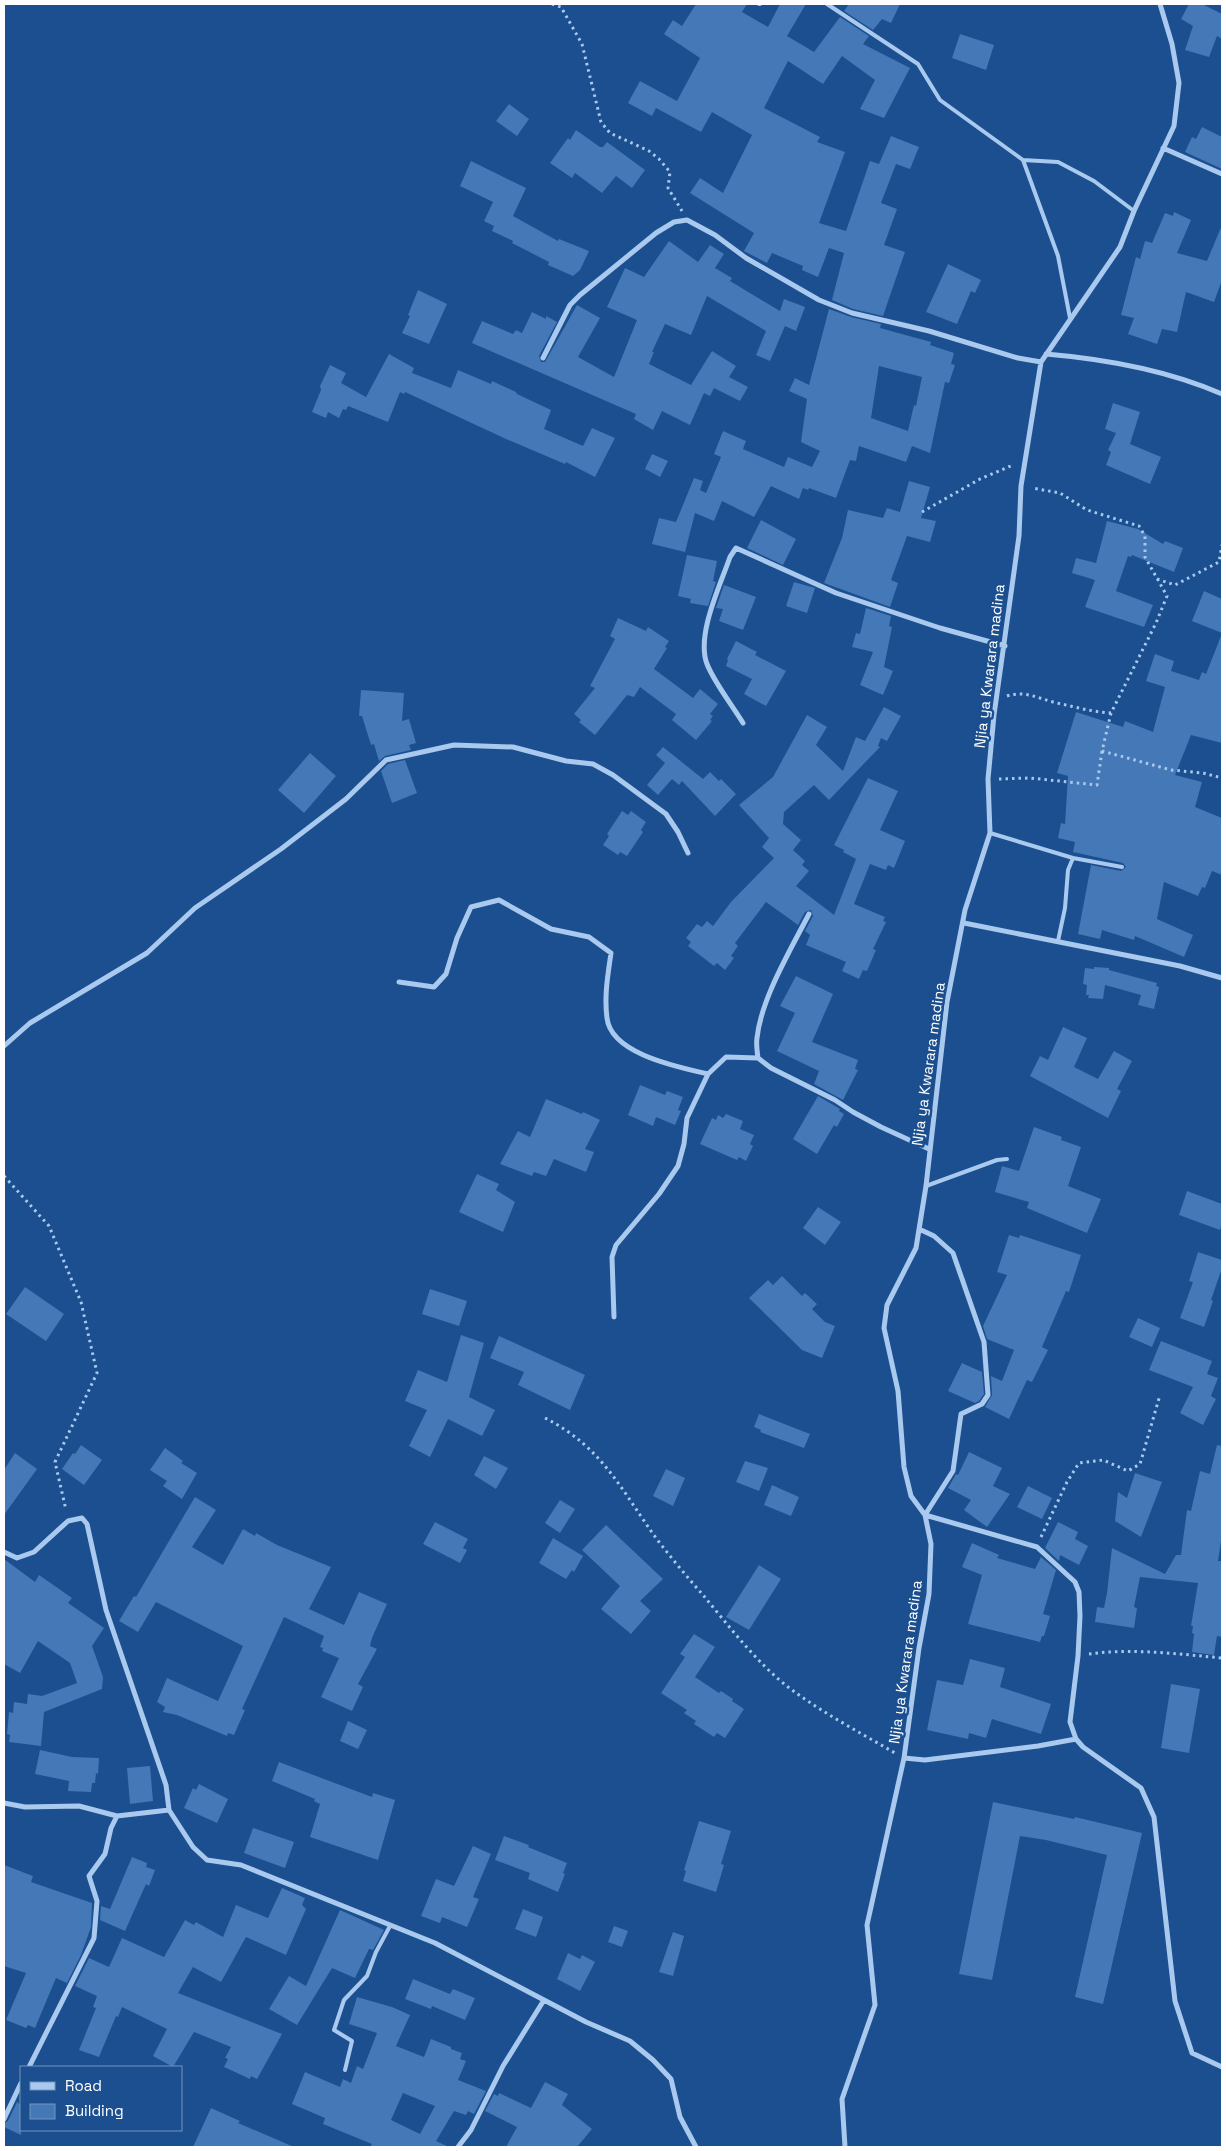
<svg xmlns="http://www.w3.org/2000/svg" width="1226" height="2151" viewBox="0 0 1226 2151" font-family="'Space Grotesk',sans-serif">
<rect width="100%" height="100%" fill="#1b4f8f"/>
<path fill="#4478b7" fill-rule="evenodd" d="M696,4H747L742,12L768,27L780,4H806L787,36L814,52L840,17L869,36L863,44L910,68L884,118L860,109L875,80L842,56L823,84L788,61L764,108L820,137L817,142L845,152L819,223L846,231L870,161L879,164L891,136L919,147L910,169L896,164L881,203L897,209L884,245L905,252L883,316L853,309L832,300L844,253L829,248L818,277L802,270L803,266L772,253L767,263L744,251L754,233L690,193L700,178L723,193L752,135L712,112L701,132L656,108L652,116L628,103L640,81L677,101L700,58L664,34L673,20L682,26Z
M849,4H900L891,23L882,19L873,30L844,11Z
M1189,4H1202L1222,14V39L1217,36L1209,57L1185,50L1193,26L1181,19Z
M960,34L994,45L986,70L952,58Z
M509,104L529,119L517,136L496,121Z
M1202,127L1222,137V169L1185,152L1192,137L1196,139Z
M576,130L600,147H603L607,142L645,170L632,188L616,176L602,193L575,173L572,178L550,163L568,138L570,140Z
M471,161L526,188L513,216L558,241L559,239L589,251L580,270L573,276L548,265L549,262L512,243L513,241L492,231L494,226L484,221L493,202L460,186Z
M1174,212L1191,220L1177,253L1207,261L1222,225V280L1214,302L1186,292L1177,332L1162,329L1157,344L1128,334L1134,318L1121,315L1136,257L1140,259L1145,241L1152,243L1165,213L1173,216Z
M669,241L698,262L710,245L724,254L715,268L732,278L730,281L780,311L784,299L805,307L796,331L785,326L770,361L756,355L766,331L707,296L691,335L665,324L652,352H654L649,364L691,385L712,351L736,366L729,377L748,387L740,401L714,388L710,396L704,393L690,425L662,411L653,430L634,419L636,414L472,343L482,321L513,334L516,330L522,333L532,312L546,319V316L557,322L539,356L541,362H545L577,305L600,318L578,357L614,377L637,320L607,307L625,268L644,277Z
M948,264L981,280L975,293L971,291L957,324L926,312Z
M418,290L447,304L429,344L402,333L410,316L408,315Z
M829,309L851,317L881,324L880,328L931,342L930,345L954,353L951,364L955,365L949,383L945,382L930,453L912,446L906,462L859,446L856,461L850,460L836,498L809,488L808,490L803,488L799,499L771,486L754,517L722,501L714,521L695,513L685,552L652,544L659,518L676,522L694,478L703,481L700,490L706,493L721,457L714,454L723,431L746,441L743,449L784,467L788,457L812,467L820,451L801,442L807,399L789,391L795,378L809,385ZM879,366L922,377L916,406L914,405L908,431L871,418Z
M389,354L414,368L412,373L451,388L458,370L491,384L492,381L516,392L517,394L551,410L544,429L583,446L592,428L615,438L595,477L566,462L565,464L506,439L405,392L404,394L400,392L388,422L348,406L346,410L343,409L339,418L328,412L326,418L312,412L321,390L320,386L330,365L346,373L341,383L366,397Z
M1113,403L1140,412L1130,444L1161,457L1150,484L1106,465L1111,452L1108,450L1116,433L1105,429Z
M652,454L668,461L660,477L645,469Z
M909,481L930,487L921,518L936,521L930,542L907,536L891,580L898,583L890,607L824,583L842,538L848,510L883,518L887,508L900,512Z
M761,520L796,539L783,565L747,548Z
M1107,521L1138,529L1163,544L1165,541L1183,548L1174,572L1132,555L1131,557L1128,556L1116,591L1153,605L1144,627L1085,607L1095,580L1072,573L1076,558L1096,563Z
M687,555L717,561L713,581L716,582L708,606L690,603L691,599L678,596Z
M794,582L815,588L807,613L786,606Z
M724,585L756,597L743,630L719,621L723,609L716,608Z
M1204,591L1222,599V633L1192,621Z
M866,608L891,616L889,626L892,627L884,667L893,671L883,695L860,685L873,652L852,647L856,633L860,634Z
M618,618L646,631L648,627L669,641L665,647L667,648L654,669L693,698L700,689L718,704L710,714L713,716L710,720L712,721L696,740L672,720L676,714L640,687L634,697L627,695L595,735L579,722L581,720L574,714L595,688L590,686L615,639L610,636Z
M1221,636L1222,743L1191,735L1175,775L1202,782L1195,807L1222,818V875L1212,871L1205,888L1202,887L1198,896L1164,882L1157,919L1193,935L1184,957L1135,936L1134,940L1102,930L1100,939L1078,934L1091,865L1121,871L1126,867L1123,863L1073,852L1075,842L1058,838L1061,823L1065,824L1068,776L1057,773L1076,712L1123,727L1125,721L1153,732L1165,687L1146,681L1155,654L1174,661L1171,671L1199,680L1202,672L1206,674Z
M736,641L757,652L755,655L786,671L766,706L744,694L752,679L726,666L728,660L727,659Z
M361,690L404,693L402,721L409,719L416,743L409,745L411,750L385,756L379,761L374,744L371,745L362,716H359Z
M884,707L901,716L887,741L881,738L878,746L880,747L829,800L814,785L784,812L783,824L801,840L793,850L805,861L802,865L809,871L796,886L834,915L856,859L843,852L844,850L834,845L868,778L898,791L880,830L905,841L894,868L888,865L886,870L870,864L854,904L885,917L883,921L886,922L873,949L876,950L867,971L863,970L859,979L842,971L846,962L806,945L810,935L805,931L813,916L811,910L805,912L798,925L766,902L735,943L738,946L731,956L734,958L725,970L717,963L714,966L688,946L691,942L686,938L697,924L702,927L707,921L713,926L731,902L774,858L762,847L769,838L739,805L773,777L807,715L827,727L816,745L843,771L856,737L865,741Z
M663,747L703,779L710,772L719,781L721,779L736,794L715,816L682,781L679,785L672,779L658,795L647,785L665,763L656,755Z
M310,753L336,776L304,813L278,790Z
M405,760L417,793L392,803L381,771L388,764Z
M622,811L628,815L631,811L646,822L641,830L643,832L627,856L620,852L618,855L603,845L609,836L607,834Z
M1094,967L1109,968V970L1157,983L1156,986L1159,987L1154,1009L1138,1005L1141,995L1105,985L1103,999L1088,998L1089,995H1086L1087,985L1083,984L1085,968L1094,969Z
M796,976L833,994L812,1042L858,1060L855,1069L858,1070L843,1100L814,1084L819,1071L777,1051L795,1013L780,1006Z
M1063,1027L1087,1038L1074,1067L1098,1079L1114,1051L1132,1061L1117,1089L1121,1091L1108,1118L1030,1076L1040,1056L1048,1060Z
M640,1085L665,1095L667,1091L683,1097L678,1110L681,1111L675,1125L656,1117L653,1126L628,1115Z
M818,1096L840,1109L839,1111L844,1114L837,1127L834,1125L817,1154L793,1139Z
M546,1099L582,1114L583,1112L600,1120L585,1149L594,1152L586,1172L554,1159L546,1176L534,1172L532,1176L500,1164L518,1131L530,1137Z
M726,1114L743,1121L740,1129L754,1135L750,1144L753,1146L746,1161L739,1157L737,1160L700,1144L712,1118L716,1120L718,1115L723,1118Z
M1034,1127L1062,1137L1061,1140L1081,1147L1068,1186L1101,1199L1087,1233L1027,1208L1029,1202L995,1192L1002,1166L1019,1171Z
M477,1174L499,1184L496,1190L515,1202L503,1232L459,1212Z
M1187,1191L1222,1204V1222L1220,1230L1179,1215Z
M818,1207L841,1222L825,1245L803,1228Z
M1009,1235L1019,1238L1020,1235L1081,1255L1069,1292L1066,1291L1042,1347L1048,1350L1032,1382L1027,1380L1009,1419L985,1407L992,1395L991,1376L1002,1381L1014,1350L987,1339L983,1326L1007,1275L997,1272Z
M1198,1252L1222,1260V1268L1211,1300L1213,1301L1204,1327L1180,1318L1193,1282L1189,1281Z
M782,1276L802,1296L805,1293L817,1304L812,1309L825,1322L835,1326L822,1358L802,1350L749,1298L768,1280L773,1285Z
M25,1287L64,1314L46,1341L6,1314Z
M430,1289L467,1301L459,1326L422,1314Z
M1138,1318L1160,1328L1152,1347L1129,1337Z
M461,1335L484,1343L469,1397L495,1410L482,1436L448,1419L430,1457L409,1446L427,1410L405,1401L418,1370L447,1382Z
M499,1336L585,1375L570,1410L518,1385L524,1372L490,1358Z
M1161,1341L1212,1361L1207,1374L1218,1378L1211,1396L1216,1399L1203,1425L1180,1413L1193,1387L1149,1370Z
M962,1363L982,1372L984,1394L979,1401L975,1403L948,1391Z
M759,1414L810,1434L804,1448L760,1432L761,1430L754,1427Z
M81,1445L102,1460L84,1485L62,1469L73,1453L75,1454Z
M1217,1445L1222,1446V1534L1218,1561H1222V1637L1217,1636L1214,1655L1192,1652L1194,1634L1192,1633L1193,1626H1191L1198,1583L1140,1577L1134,1607L1137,1608L1134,1628L1095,1622L1097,1607L1104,1608L1107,1593L1112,1548L1165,1574L1176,1555H1181L1187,1510L1191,1511L1200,1471L1210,1474Z
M165,1448L183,1461L181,1463L197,1473L182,1499L163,1486L167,1481L150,1470Z
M969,1452L1002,1468L993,1486L1010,1494L987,1527L964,1510L971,1500L948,1488L956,1474L958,1475Z
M15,1453L37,1469L4,1515V1470Z
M484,1456L508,1468L496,1489L474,1475Z
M745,1461L768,1468L759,1491L736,1482Z
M666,1469L685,1478L673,1506L653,1496Z
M1135,1473L1162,1482L1141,1537L1115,1521L1118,1492L1127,1498Z
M772,1485L799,1497L791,1516L764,1505Z
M1028,1486L1052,1498L1042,1519L1017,1507Z
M195,1497L216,1510L192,1547L223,1565L243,1529L255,1536L256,1533L277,1545L331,1567L309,1609L344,1625L359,1592L387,1604L372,1638L370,1646L377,1649L358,1684L363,1687L352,1711L321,1697L339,1658L322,1651L323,1648L320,1647L324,1636L284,1617L242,1709L245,1710L234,1735L228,1733L227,1736L177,1715L163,1712L165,1707L157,1702L167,1678L218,1701L243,1646L156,1602L138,1632L119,1621L134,1596L136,1597Z
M560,1500L575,1509L560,1533L545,1523Z
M435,1522L468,1539L463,1548L467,1550L460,1563L423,1544Z
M1058,1522L1078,1532L1075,1539L1088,1546L1079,1565L1060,1555L1059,1561L1045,1548Z
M606,1525L663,1579L640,1601L651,1611L631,1634L601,1609L620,1586L582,1550Z
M553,1538L583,1556L574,1572L572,1570L566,1579L539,1563Z
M972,1543L999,1555L997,1558L1035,1569L1041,1557L1056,1570L1043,1614L1050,1616L1044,1636H1042L1040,1642L968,1624L982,1575L962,1567Z
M4,1559L35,1582L39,1575L72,1598L68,1603L104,1628L92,1646L103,1677L102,1689L44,1712L41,1746L9,1742L10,1735L7,1734L9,1712L13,1713L14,1702L27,1704L28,1694L42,1696L77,1683L70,1663L38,1641L20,1673L4,1664Z
M759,1565L781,1579L749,1630L726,1617Z
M694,1634L715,1647L695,1677L719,1693L721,1691L733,1699L732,1701L744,1709L725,1738L717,1733L714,1737L694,1724L696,1721L684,1713L687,1710L661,1693L685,1657L680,1654Z
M970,1659L1005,1668L1000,1687L1051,1704L1041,1734L992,1719L986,1738L969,1733L968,1739L927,1730L937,1680L963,1685Z
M1171,1684L1200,1689L1189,1753L1161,1748Z
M348,1721L367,1730L358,1749L340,1741Z
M40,1750L72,1757L99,1758L98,1774L96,1773L95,1783H92L91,1792L68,1791L69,1781L35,1774Z
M279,1762L372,1797L373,1793L395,1800L378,1860L310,1837L320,1804L314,1801L315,1799L272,1781Z
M150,1766L153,1801L130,1804L127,1768Z
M199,1784L228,1799L217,1823L184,1808L193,1788L196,1790Z
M993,1802L1074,1819L1075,1817L1142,1833L1103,2004L1075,1997L1107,1855L1046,1840L1020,1836L992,1980L959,1974Z
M699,1821L731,1831L721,1864L724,1865L716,1892L683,1881L686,1871L684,1870Z
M253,1828L294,1842L285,1868L244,1853Z
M504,1836L529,1845L528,1847L567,1863L563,1873L565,1874L558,1892L528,1879L530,1873L495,1860Z
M473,1846L491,1854L473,1897L479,1899L467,1927L442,1917L440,1923L421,1916L436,1879L454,1886Z
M132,1857L147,1863L146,1867L155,1870L149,1886L146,1884L125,1931L100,1920L101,1906L110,1909Z
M4,1865L33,1876L31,1882L92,1903L91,1927L81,1955L67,1983L56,1978L35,2028L28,2025L26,2028L6,2020L26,1973L4,1966Z
M282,1888L305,1898L302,1905L306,1909L286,1955L246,1937L221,1982L193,1967L178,1993L282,2034L257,2079L251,2076L250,2079L224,2067L228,2059L225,2058L231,2047L194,2032L173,2067L153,2056L167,2029L122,2007L118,2017L116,2016L99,2057L79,2050L96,2008L93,2007L97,1996L75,1986L89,1958L109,1967L122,1938L164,1957L185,1920L194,1925L196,1922L223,1937L236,1905L268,1918Z
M523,1909L543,1917L536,1937L515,1929Z
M340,1910L384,1930L373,1950L369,1949L355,1978L332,1968L297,2025L269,2009L289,1976L306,1986Z
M614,1926L628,1931L622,1947L608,1942Z
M673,1932L684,1936L673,1976L659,1972Z
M568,1953L580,1959L582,1955L595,1962L580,1991L557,1979Z
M413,1979L450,1994L453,1989L475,1998L465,2020L432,2006L431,2009L405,1999Z
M357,1997L392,2007L410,2015L396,2046L424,2057L431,2039L451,2047V2049L462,2053L460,2059L466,2061L458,2080L486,2091L474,2114L468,2111L466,2115L454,2111L436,2141L449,2147H370L372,2144L323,2124L325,2118L292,2104L305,2072L340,2087L343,2079L351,2083L357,2066L363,2069L377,2033L349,2024ZM403,2093L435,2106L420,2134L391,2120Z
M545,2082L568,2094L562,2105L592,2129L577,2147H506L517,2127L485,2111L494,2094L498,2096L499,2093L531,2108Z
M17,2102L21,2105V2135L4,2127V2123L8,2121Z
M211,2108L240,2121L238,2123L294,2147H193Z"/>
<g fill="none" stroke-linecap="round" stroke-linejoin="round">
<path stroke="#a9c9ee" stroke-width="3" stroke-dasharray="2.5 4" stroke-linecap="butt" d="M552,4L561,7L582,44L601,122L610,133L649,151L659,159L670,172L668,188L682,211
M922,512L980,479L1013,465
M1157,579L1175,585L1219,562L1222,545
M1007,696C1025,690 1039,699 1057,703C1075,707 1093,712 1111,713L1156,623L1167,596L1145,557V536L1139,526L1087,510L1060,493L1032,488
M1111,713L1102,751L1171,770L1203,773L1222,778
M999,779L1030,778L1097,785L1102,751
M4,1176L49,1226L81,1302L97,1373L55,1462L66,1510
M545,1418C604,1448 622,1492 659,1542C673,1560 688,1578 703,1595C728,1625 757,1663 788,1687C821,1712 859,1732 895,1753
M1041,1537L1067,1482L1079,1463L1103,1460L1128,1471L1140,1464L1160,1395
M1089,1654C1133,1648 1178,1654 1222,1658"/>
<path stroke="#a9c9ee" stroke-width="4" d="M759,4H760
M827,4L918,64L940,100L1023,160L1058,256L1070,318
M1023,160L1058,162L1094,181L1134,211
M990,833L1073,858L1122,867
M1058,941L1065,908L1068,870L1073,858
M926,1186L997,1160L1007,1159
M345,2070L352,2041L334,2030L344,2000L367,1976L376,1952L390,1926"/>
<path stroke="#a9c9ee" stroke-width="5" d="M1163,148L1222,174
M1046,354C1105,359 1167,370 1222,394
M543,358L570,305L580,295L656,233L674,222L687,220L715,235L746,258L819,300L852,313L929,331L1018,358L1041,362
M743,723C732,705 714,682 707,664C696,635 720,586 730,557L736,548L836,593L940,628L1005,646
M809,914C791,949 761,999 757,1038C756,1044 757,1051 758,1058L771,1068L835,1100L853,1112L881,1127L929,1149
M964,923L1180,966L1222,978
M399,982L434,987L446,974L457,938L471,907L499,900L551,929L589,937L611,953C608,974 604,996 607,1018C611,1054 678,1067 708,1074
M4,1046L30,1023L147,953L195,908L281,849L346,799L386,760L454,745L513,747L566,761L593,764L613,775L666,814L678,832L688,853
M919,1229L934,1236L953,1253L984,1342L988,1395L982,1404L961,1414L953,1471L925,1515L1037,1547L1075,1582L1079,1592L1080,1616L1078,1656L1070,1722L1076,1739L1083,1747L1141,1788L1154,1817L1175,2001L1192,2053L1222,2067
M614,1317L612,1257L616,1245L659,1194L678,1166L684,1144L687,1118L708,1074L726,1057L758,1058
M4,1552L17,1558L34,1552L68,1521L82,1518L87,1524L106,1610L166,1785L169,1810L193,1847L207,1860L241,1865L435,1943L586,2022L630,2041L653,2060L671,2079L680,2117L696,2147
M904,1758L925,1760L1038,1746L1076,1739
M4,1803L25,1807L79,1806L117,1816L169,1810
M29,2067L94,1938L97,1901L89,1876L105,1854L111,1828L117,1816
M4,2119L21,2083
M458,2147L471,2130L503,2066L544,2000
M845,2147L842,2099L875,2005L867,1925L904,1758L919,1648L929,1594L931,1544L925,1515L911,1496L904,1467L898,1391L884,1328L887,1305L916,1248L926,1186L947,1002L965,910L990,833L988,779L994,715L1019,536L1021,486L1041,362L1120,247L1134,211L1174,126L1179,83L1172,44L1160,4"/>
</g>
<g text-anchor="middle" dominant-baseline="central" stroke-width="5" stroke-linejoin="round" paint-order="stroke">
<g font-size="15" fill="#fff" stroke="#1b4f8f">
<text transform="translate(989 666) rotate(-83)">Njia ya Kwarara madina</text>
<text transform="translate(928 1064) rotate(-82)">Njia ya Kwarara madina</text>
<text transform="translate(905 1662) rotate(-82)">Njia ya Kwarara madina</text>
</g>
</g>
<rect width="1226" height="2151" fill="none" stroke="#ffffff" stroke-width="10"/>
<rect x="20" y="2066" width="162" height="65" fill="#1b4f8f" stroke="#7695bc"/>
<rect x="30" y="2082" width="25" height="8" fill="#a9c9ee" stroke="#7695bc"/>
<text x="65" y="2091" font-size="15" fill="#ffffff">Road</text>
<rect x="30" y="2104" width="25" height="15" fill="#4478b7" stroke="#7695bc"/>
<text x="65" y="2116" font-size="15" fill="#ffffff">Building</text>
</svg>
